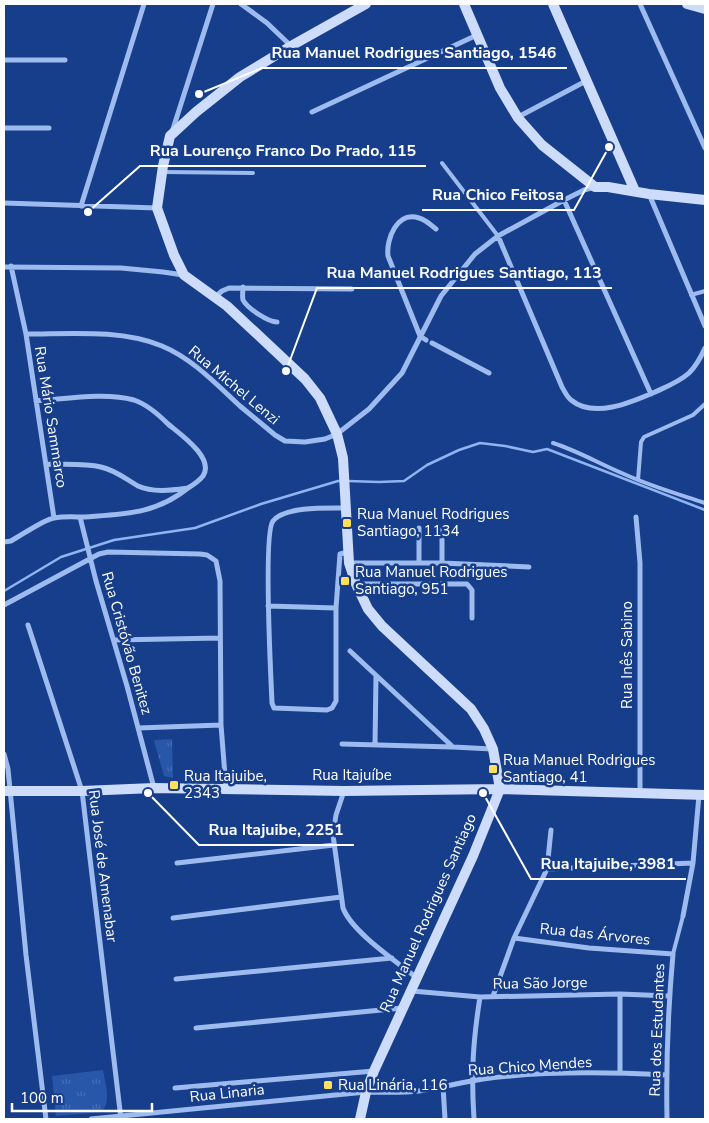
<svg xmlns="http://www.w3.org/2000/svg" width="709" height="1123" viewBox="0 0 709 1123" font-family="'Nunito Sans',sans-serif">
<defs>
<pattern id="park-tufts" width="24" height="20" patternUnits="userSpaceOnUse" patternTransform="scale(1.25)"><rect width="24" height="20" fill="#2856a9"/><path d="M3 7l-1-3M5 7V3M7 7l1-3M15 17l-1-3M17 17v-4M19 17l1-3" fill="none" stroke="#486fb6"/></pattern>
</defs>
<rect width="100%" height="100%" fill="#163e8b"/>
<path fill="url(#park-tufts)" d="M172,739L173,778L164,776L154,741L155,740Z
M103,1070C105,1083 112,1102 101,1112L56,1116L52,1076Z"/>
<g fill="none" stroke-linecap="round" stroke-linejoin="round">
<path stroke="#90b4f2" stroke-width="2.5" d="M348,481L379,482L404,481L427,465L459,450L480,443L505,446L533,452L547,449L705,510
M4,591L61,557L114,540L195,528L261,504L338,481H342"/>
<path stroke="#9ebbef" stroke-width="4" d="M442,163L498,236
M164,172L253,173
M691,295L705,291
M553,443C578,451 600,464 624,474C650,486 678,494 705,503
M638,480L641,442L644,437L693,415L705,404
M673,954L683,916"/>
<path stroke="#9ebbef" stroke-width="5" d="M241,4L267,23L291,46
M640,4L705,148
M4,60H65
M312,112L477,35
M518,117L586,81
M4,128H49
M172,132L213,4
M649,194L705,326
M564,200L651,394
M4,203L157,208
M81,206L144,4
M498,236L562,387C565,392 567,397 571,400C594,419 632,402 655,392C666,387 679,382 689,373C696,366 701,357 705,348
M11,266L26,334L54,518
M4,267L121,268L163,272L183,275
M243,287C243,291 242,296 243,300C247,308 268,322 277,322
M215,297L222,291L229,288L352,289
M26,334C69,334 121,329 162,346C193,359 216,384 240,406C252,416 264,426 275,435L285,441L305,442L325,439L337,434L369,409L402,373L441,296L475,254L498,236L564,200L584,190L595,187
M426,340L420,336L388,256C386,239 397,211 419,218C426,220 431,225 436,229
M432,343L489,373
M47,464C64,465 84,463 101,467C115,470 126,479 138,486C153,493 173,490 188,488
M347,508C329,508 285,506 273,521C263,533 271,678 272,703L274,708L327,710L332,708L336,701V608L340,554L348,552
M80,517L96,581L127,686L154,788
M636,517L640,563V793
M4,542L11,541C22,535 43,520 54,518C64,516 75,517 85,517C125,514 156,514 188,488C193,485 199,481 203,476C215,458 180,434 168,424C159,415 146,404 134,400C105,392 66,399 36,401
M349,563H442L529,567
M419,563V528
M442,563V529
M356,584H467L472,590V618
M4,605L99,554L108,552L200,554L207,555L216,561L220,581L221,725L226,788
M268,606L336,608
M28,625L82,791L121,1119
M114,640L220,638
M350,651L453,747L492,749
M138,728L221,725
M342,744L452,747
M375,745L376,676
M4,754L8,769L26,955L46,1119
M344,791L336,815L333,835L343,908C352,932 396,961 417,978
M177,863L334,845
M547,869L693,863
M683,916L693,863L699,795
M173,918L341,897
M514,938L589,948L673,954C668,1009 666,1064 667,1119
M176,979L392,958
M412,991L480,997L620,994L669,996
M620,994V1073
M493,996L514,938L547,869L551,830
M196,1028L402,1008
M443,1086L445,1119
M175,1088L374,1071
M91,1119L366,1092C384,1092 402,1093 419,1091C441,1088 462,1082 483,1079C541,1071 608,1072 666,1075
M474,1119C471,1074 473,1041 480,997"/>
<path stroke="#ccdcfa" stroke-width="10" d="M464,4L500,88L518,118L542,145L595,187H608L649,194L705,200
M553,4L635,191
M687,4L705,9
M4,791H82L154,788L344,791L500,789L705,795
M360,1119L366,1092L374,1071L473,856L500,789L493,749L484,729L471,709L382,626L368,609L356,584L349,563L343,458L337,434L320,398L305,379L256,333L227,306L184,275L174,255L157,208L163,166L170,136L196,112L240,77L291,46L366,4"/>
</g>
<g fill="#ffdf5c" stroke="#163e8b" stroke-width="2">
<rect x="342" y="518" width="10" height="10" rx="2.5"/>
<rect x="340" y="576" width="10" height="10" rx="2.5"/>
<rect x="488" y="764" width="10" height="10" rx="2.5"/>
<rect x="169" y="780" width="10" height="10" rx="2.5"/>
<rect x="323" y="1080" width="10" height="10" rx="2.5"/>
</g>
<g text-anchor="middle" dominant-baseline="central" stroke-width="5" stroke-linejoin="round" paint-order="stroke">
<g font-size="15" fill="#fff" stroke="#163e8b">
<text transform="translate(234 385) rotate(40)">Rua Michel Lenzi</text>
<text transform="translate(51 417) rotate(81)">Rua Mário Sammarco</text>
<text transform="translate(127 643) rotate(74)">Rua Cristóvão Benitez</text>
<text transform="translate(627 655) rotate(-90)">Rua Inês Sabino</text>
<text x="352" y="775">Rua Itajuíbe</text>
<text transform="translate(103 866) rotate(83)">Rua José de Amenabar</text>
<text transform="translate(428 913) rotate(-66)">Rua Manuel Rodrigues Santiago</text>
<text transform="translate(595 934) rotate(6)">Rua das Árvores</text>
<text transform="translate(540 983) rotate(-1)">Rua São Jorge</text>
<text transform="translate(657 1030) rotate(-88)">Rua dos Estudantes</text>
<text transform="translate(530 1066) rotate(-4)">Rua Chico Mendes</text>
<text transform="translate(227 1093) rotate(-6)">Rua Linaria</text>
</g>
<g font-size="15" fill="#fff" stroke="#163e8b" text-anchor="start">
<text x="357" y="514">Rua Manuel Rodrigues<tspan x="357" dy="17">Santiago, 1134</tspan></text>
<text x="355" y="572">Rua Manuel Rodrigues<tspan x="355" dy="17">Santiago, 951</tspan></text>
<text x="503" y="760">Rua Manuel Rodrigues<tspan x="503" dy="17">Santiago, 41</tspan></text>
<text x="184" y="776">Rua Itajuibe,<tspan x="184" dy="17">2343</tspan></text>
<text x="338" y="1085">Rua Linária, 116</text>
</g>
</g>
<path fill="none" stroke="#fff" stroke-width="2" d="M199 94L262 68H567M88 212L140 166H426M609 147L574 210H422M286 371L317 288H612M148 793L199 845H354M483 793L531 879H686"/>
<g fill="#fff" stroke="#163e8b" stroke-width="2">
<circle cx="199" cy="94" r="5"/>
<circle cx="88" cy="212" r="5"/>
<circle cx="609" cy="147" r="5"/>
<circle cx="286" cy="371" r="5"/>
<circle cx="148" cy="793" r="5"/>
<circle cx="483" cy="793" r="5"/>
</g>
<g font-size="16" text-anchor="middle" font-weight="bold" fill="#fff" stroke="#163e8b" stroke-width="5" stroke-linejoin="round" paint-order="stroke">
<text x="414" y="58">Rua Manuel Rodrigues Santiago, 1546</text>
<text x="283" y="156">Rua Lourenço Franco Do Prado, 115</text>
<text x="498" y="200">Rua Chico Feitosa</text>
<text x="464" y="278">Rua Manuel Rodrigues Santiago, 113</text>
<text x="276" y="835">Rua Itajuibe, 2251</text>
<text x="608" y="869">Rua Itajuibe, 3981</text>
</g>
<rect width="709" height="1123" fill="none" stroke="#ffffff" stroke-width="10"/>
<path d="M12 1103v8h140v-8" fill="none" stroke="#ffffff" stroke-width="2.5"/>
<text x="20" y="1103" font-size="15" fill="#ffffff" stroke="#163e8b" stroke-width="4" paint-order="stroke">100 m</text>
</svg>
